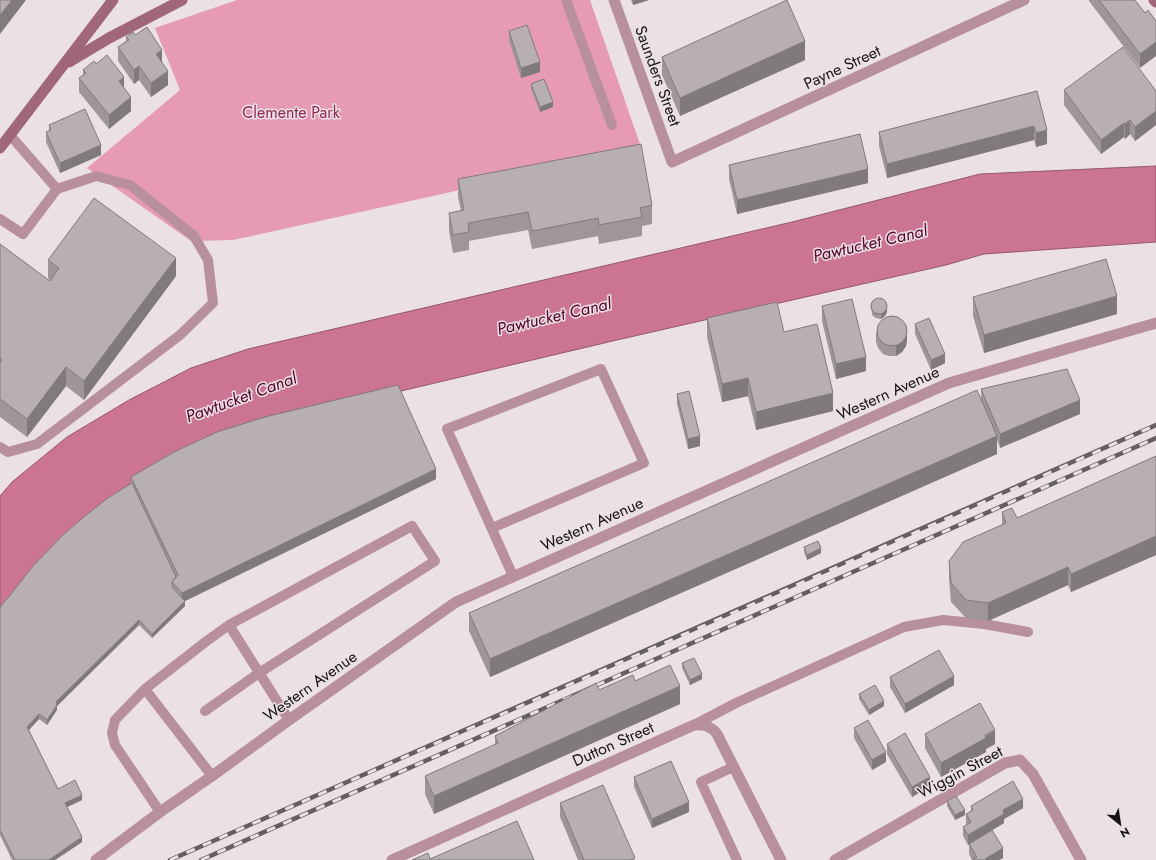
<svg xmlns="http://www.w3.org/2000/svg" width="1156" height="860" viewBox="0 0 1156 860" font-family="Jost,sans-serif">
<rect width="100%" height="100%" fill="#ebe1e4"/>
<path fill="#e69ab4" d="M237,0H590L642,150L233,240L191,241L87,168L180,90L155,28Z"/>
<path fill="#cb7494" stroke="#95576e" d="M1156,166V242L984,254L946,265L617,340L325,409L0,612V496L12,482L67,437L129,400L191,368L248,349L792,222L980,174Z"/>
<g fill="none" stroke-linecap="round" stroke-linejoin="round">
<path stroke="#b8909d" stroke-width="10" d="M566,0L612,125
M0,219L23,234L57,189L10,135
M0,447L8,452L37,444L180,335L213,303L208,260L194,236L130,185L96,176L57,189
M492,528L644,463L601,369L447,429L513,576
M145,689L212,776
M205,711L259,673L435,561L412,526L229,625L289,720
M694,725L736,703L904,627L943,620L984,624L1028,632
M733,767L701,782L737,860
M160,812L115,745L112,733L115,720L145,689L208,640L229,625"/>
<path stroke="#b8909d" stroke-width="11" d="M614,0L672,162L1024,0
M96,860L160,812L212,776L289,720L456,602L949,383L1156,323
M835,860L1005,763L1020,760L1033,774L1081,860"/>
<path stroke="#b8909d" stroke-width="11" d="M392,860L694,725C704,724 711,726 717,734L781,860"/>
<path stroke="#a0677b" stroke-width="11" d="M1154,0L1156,2
M69,62L109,38L182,0
M0,148L113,0"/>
<defs>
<path id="rail" d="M170,860C499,715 829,572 1156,425
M201,860L1156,438"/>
</defs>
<use href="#rail" stroke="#655f61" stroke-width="4.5"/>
<use href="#rail" stroke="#ebe1e4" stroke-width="3" stroke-dasharray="9" stroke-linecap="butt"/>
</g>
<path fill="#9e9699" d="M631,0H649L633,5Z
M1089,0H1135L1145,13L1140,68L1089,1Z
M509,31L540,72L521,78L509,41Z
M135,35L162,63L168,85L151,97L139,80L134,84L118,61V47L126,41V37Z
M662,57L805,60L680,116L662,75Z
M96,64L124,88L131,111L109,129L79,92V78L83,75V70Z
M531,84L553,107L540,112L531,89Z
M1064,90L1156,91V125L1135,141L1130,134L1125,139L1124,137L1101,154L1064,105Z
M1037,91L1047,144L1036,147L1034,140L887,178L879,146V132Z
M49,125L101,155L60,173L46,142V132L49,131Z
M729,165L868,183L737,214L729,179Z
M458,179L652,205V224L642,226V236L599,244L598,236L532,249L528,230L469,241V250L453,253L449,231V213L461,211L458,197Z
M0,244L50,281V280L48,278V260L176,276L84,400L66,386L27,437L0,417Z
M973,297L1117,314L984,353L973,316Z
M871,305L887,312L885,316L881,319L876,318L872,315Z
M822,306L866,371L836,379L822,321Z
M707,318L784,332L833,411L756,430L748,396L722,402L707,337Z
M915,324L945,363L931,370L915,334Z
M876,332L907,340L906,346L902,352L896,356H889L883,354L878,348L876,342Z
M981,389L1080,414L1000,448L997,440V454L490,677L469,631V613L981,401Z
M677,394L700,446L688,449L677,404Z
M1156,456V555L1071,592L1068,585L988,621L966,618L951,602L949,579V561L1002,525V512L1017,518Z
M131,477L436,479L185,601V606L152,638L139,625L57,706V710L47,725L39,719L29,730L58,789L82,800L67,807L82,842L55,860H12L0,835V608L8,598L131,484Z
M804,547L821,553L807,560L804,552Z
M682,663L702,679L690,685L682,668Z
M890,677L954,685L905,713L890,687Z
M635,681L680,704L434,814L425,794V776L495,745V736L599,690Z
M859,694L884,706L869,715L859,699Z
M854,728L886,762L872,770L854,738Z
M925,734L995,744L986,749V752L941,777L925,748Z
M887,744L930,786L912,797L887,754Z
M634,777L689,812L652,828L634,787Z
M947,801L965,815L955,820L947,806Z
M560,803L635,860H578L560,817Z
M971,806L1023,808L1004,819V823L992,830L1003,858L999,860H972L969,854V844L990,832L968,845L963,836V827L967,825L966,823V814L971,811Z"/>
<path fill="#817a7d" d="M12,0H26L0,34V15Z
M633,0H649L633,5Z
M805,41V60L680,116V98Z
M1156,42V56L1140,68V54Z
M162,50V64L156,54Z
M540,62V72L521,78V68Z
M139,66V80L134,84V70Z
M168,71V85L151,97V83Z
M124,77V91L119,81Z
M131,97V111L109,129V115Z
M553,102V107L540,112V107Z
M1156,111V125L1135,141V127Z
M1130,120V134L1125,139V124Z
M1124,123V137L1101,154V140Z
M1034,126V140L887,178V164Z
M1047,130V144L1036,147V133Z
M101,145V155L60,173V163Z
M868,169V183L737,214V200Z
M176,258V276L84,400V381Z
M1117,296V314L984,353V335Z
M887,307V312L885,316L881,319V314Z
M907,330V340L906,346L902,352L896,356V346Z
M945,354V363L931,370V360Z
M866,357V371L836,379V364Z
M66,367V386L27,437V419Z
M748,378V396L722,402V384Z
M833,393V411L756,430V412Z
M1080,400V414L1000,448V434Z
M700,436V446L688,449V439Z
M997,436V454L490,677V659Z
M436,469V479L185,601V606L152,638V634L182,602V593Z
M1156,536V555L1071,592V574Z
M821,548V553L807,560V555Z
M1068,567V585L988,621V603Z
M139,620V625L57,706V710L47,725V720L56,702Z
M702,674V679L690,685V680Z
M954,676V685L905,713V704Z
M680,686V704L434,814V796Z
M884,701V706L869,715V710Z
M39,714V719L27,732V727Z
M995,730V744L986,749V752L941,777V763Z
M886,752V762L872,770V760Z
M930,777V786L912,797V787Z
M82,795V800L65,808V803Z
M1023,799V808L1004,819V823L968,845V835L1003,810Z
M689,802V812L652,828V819Z
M965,810V815L955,820V815Z
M82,837V842L55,860H49Z
M1003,848V858L999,860H985V859Z"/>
<path fill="#b8afb2" stroke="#817a7d" d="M0,0H12L0,15Z
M787,0L805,41L680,98L662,57Z
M1099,0H1135L1145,13L1148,10L1156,21V42L1140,54Z
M527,25L540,62L521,68L509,31Z
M147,27L162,50L156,54L168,71L151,83L139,66L134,70L118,47L129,40L126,37L133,32L135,35Z
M1123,47L1156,91V111L1135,127L1130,120L1125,124L1124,123L1101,140L1064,90Z
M107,55L124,77L119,81L131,97L109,115L79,78L86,73L83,70L94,61L96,64Z
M544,79L553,102L540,107L531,84Z
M1037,91L1047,130L1036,133L1034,126L887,164L879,132Z
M85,109L101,145L60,163L46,132L51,130L49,125Z
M860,134L868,169L737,200L729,165Z
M641,144L652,205L640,208L642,217L599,225L598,218L532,231L528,212L468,223L469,232L453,235L449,213L464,210L458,179Z
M94,198L176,258L84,381L66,367L27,419L0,399V363L2,360L0,358V244L50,281L59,268L48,260Z
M1106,259L1117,296L984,335L973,297Z
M871 306a8 8 0 1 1 16 0a8 8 0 1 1-16 0Z
M852,299L866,357L836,364L822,306Z
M777,302L784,332L817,324L833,393L756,412L748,378L722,384L707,318Z
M877 331a15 15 0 1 1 30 0a15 15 0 1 1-30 0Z
M929,318L945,354L931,360L915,324Z
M1067,369L1080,400L1000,434L981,389Z
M398,385L436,469L182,593L172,582L178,575L131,477L174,452L217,432L265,417Z
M977,390L997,436L490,659L469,613Z
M689,391L700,436L688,439L677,394Z
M1156,456V536L1071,574L1068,567L988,603L966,600L951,583L949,561L963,542L1006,523L1002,512L1012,508L1017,518Z
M132,483L176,577L172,582V587L185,601L152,634L139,620L56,702L57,705L47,720L39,714L27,727L58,789L75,780L82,795L65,803L82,837L49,860H15L0,830V608L7,598H8L33,566L63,535L85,516L108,498Z
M818,541L821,548L807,555L804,547Z
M939,650L954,676L905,704L890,677Z
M694,658L702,674L690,680L682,663Z
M670,665L680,686L434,796L425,776L498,743L495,736L596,683L599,690L633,675L635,681Z
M875,685L884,701L869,710L859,694Z
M980,703L995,730L985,735L986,738L941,763L925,734Z
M868,720L886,752L872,760L854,728Z
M905,733L930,777L912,787L887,744Z
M671,761L689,802L652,819L634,777Z
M1013,781L1023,799L1003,810L1004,814L968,835L963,827L971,822L966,814L973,810L971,806Z
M603,785L635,858L630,860H584L560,803Z
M956,796L965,810L955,815L947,801Z
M517,821L534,860H412L428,853L430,859Z
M992,830L1003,848L985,859L986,860H972L977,857L969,844Z"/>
<g text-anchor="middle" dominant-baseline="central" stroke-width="3" stroke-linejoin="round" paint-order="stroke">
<g font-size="16" fill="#171415" stroke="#ebe1e4">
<text transform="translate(842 67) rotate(-25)">Payne Street</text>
<text transform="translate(658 76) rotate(70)">Saunders Street</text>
<text transform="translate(888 393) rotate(-24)">Western Avenue</text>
<text transform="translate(592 524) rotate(-24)">Western Avenue</text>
<text transform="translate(310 686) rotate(-35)">Western Avenue</text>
<text transform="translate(613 744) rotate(-24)">Dutton Street</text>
<text transform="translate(960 772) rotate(-28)">Wiggin Street</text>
</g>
<g font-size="16" fill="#8f2756" stroke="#ebe1e4">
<text x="291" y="112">Clemente Park</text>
</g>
<g font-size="17" font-style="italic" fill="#56052e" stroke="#ebe1e4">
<text transform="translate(870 243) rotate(-13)">Pawtucket Canal</text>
<text transform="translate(554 316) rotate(-13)">Pawtucket Canal</text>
<text transform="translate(241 397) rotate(-20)">Pawtucket Canal</text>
</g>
</g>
<g transform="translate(1120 824) rotate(150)" stroke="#ebe1e4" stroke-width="3" paint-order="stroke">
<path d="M0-3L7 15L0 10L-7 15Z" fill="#171415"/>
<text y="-6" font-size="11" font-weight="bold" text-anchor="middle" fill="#171415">N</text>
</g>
</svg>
